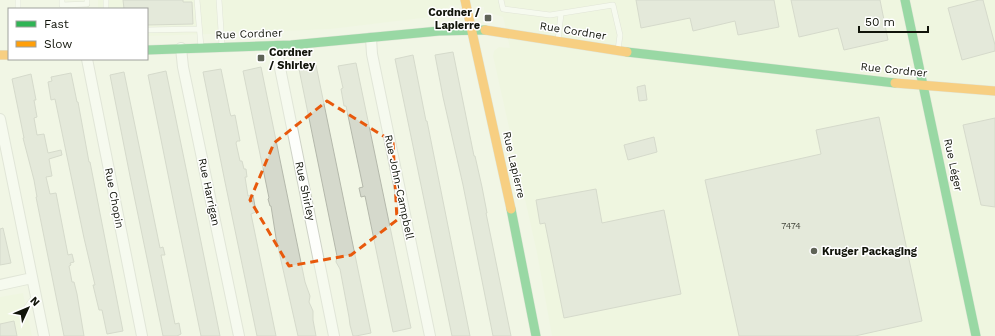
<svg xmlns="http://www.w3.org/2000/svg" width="995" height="336" viewBox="0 0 995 336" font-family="'Work Sans',sans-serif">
<rect width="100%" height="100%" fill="#f1f6e5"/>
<path fill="#eef5da" d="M98,0H995V336H552L537,253L493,56L494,51L499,47L510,48L503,17L484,11V7L449,5L447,15L331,29L211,34L147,36V9H98Z
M23,293L32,336H0V297Z"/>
<path fill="#d5d9cc" stroke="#b4b8ab" d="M123,0H183V2H192L193,24L147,25V9H124Z
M636,0H774L779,27L738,35L735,21L693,31L690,18L641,28Z
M791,0H880L888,40L844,50L838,28L799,37Z
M979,0H983L995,45V51L962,60L948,8Z
M453,52L474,156H475L482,187L487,213H486L511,336H493L463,185L443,97L435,55Z
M413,55L426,121H427L470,336H452L414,151L395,59Z
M356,63L411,328L393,332L365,196L361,197L359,188L363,187L346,106H344L341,89L343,88L338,66Z
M316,65L371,333L356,336H353L350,325L349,317L340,269L336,262L337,256L299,69Z
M261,67L305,282L310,296L309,302L313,311V320L316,336H298L276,238L271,206H270L268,199L269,198L243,71Z
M221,69L230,113L231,116L235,115L240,141H237L236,143L240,161H242L244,169H246L247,177H245L248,196L253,195L256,212L251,214L276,336H257L225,182L203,72Z
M166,71L197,222L220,336H201L177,219L148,75Z
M124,72L160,248L163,247L165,255H161L175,324L179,323L181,334L177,336H163L130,176L110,75Z
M71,73L77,102H78L89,162H90L123,331L107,334L102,310H99L93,285H95L84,238L55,99L51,100L48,82L52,81L51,77Z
M31,74L36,100H34L37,117L34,118L37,135L44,134L48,153L61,150L62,155L49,159L52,176L46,177L50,194L56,193L68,255L72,254L74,262L70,263L71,265L69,266L72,282H74L77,294L84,336H64L36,197H37L34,180L23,138H24L12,79Z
M645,85L647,100L639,101L637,87Z
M879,117L922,321L855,336H739L705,180L821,154L816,130Z
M995,118V207L981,205L963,125Z
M654,137L657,152L628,160L624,145Z
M596,189L602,223L664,210L681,294L564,318L545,223L540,224L536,200Z
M3,228L11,263L0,265V229Z
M14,321L17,336H0V324Z"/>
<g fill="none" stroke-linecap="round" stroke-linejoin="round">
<defs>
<path id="lane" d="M18,0V9
M62,0V5L87,4V0
M106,0V9
M197,0L201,47
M219,0L222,46
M501,0L503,9L550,15L613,5L620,35L618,50
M147,30L199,29
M558,40L561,14
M27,307L35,296"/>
<path id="street" d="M371,38L372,54L430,336
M277,46L279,63L334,336
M181,48L183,67L239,336
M87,59L142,336
M0,119L44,336
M0,285L32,278"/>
<path id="fast" d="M905,0L976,336
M147,50L291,45L439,31L485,30
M627,52L895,83
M511,209L536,336"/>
<path id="slow" d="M465,0L511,209
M485,30L627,52
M0,55H9
M895,83L995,91"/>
</defs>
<use href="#lane" stroke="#ced2c6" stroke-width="6"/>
<use href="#street" stroke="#ced2c6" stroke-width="12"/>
<use href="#fast" stroke="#ced2c6" stroke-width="10"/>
<use href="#slow" stroke="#ced2c6" stroke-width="10"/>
<use href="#lane" stroke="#fdfefb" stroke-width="5"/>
<use href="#street" stroke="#fdfefb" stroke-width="10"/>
<use href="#fast" stroke="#30b455" stroke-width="9"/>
<use href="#slow" stroke="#ff9f0a" stroke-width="9"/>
</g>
<path d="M0 0H995V336H0ZM327,101L393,142L397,220L351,255L289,266L250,200L274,143Z" fill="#f1f6e5" fill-opacity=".55" fill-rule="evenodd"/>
<path fill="none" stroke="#e8590c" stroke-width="3" stroke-dasharray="8 5" stroke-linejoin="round" d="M327,101L393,142L397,220L351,255L289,266L250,200L274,143Z"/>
<g fill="#5f6357" stroke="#fff" stroke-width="1.5">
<rect x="484" y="14" width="8" height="8" rx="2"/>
<rect x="257" y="54" width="8" height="8" rx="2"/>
<circle cx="814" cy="251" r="4"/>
</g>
<g text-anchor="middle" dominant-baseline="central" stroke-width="3" stroke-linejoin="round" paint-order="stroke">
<g font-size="9" fill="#42453a">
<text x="791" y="226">7474</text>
</g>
<g font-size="11" font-weight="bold" fill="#11140a" stroke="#fff" text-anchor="start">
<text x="480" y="12" text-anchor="end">Cordner /<tspan x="480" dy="13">Lapierre</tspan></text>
<text x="269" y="52">Cordner<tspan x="269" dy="13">/ Shirley</tspan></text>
<text x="822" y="251">Kruger Packaging</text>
</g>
<g font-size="11" fill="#11140a" stroke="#fff">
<text transform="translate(573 31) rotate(9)">Rue Cordner</text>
<text transform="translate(249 34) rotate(-2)">Rue Cordner</text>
<text transform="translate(894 70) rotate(6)">Rue Cordner</text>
<text transform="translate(514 165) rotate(77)">Rue Lapierre</text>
<text transform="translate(953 165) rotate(78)">Rue Léger</text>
<text transform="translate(399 187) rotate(78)">Rue John-Campbell</text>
<text transform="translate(305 191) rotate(78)">Rue Shirley</text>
<text transform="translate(209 192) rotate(78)">Rue Harrigan</text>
<text transform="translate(114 198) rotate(79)">Rue Chopin</text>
</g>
</g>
<rect x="8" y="8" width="140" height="52" fill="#ffffff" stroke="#a0a19d"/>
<rect x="16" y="21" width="20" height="6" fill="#30b455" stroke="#a0a19d"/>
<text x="44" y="28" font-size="12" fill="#11140a">Fast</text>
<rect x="16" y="41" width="20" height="6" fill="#ff9f0a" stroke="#a0a19d"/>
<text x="44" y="48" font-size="12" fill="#11140a">Slow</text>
<g transform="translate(28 308) rotate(46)" stroke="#ffffff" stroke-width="3" paint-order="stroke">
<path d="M0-3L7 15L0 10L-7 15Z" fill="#11140a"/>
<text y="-6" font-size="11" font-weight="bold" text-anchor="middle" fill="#11140a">N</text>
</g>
<path d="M859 26v6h69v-6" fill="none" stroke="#11140a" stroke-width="2"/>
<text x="865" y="26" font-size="12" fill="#11140a" stroke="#ffffff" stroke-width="3" paint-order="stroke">50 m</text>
</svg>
